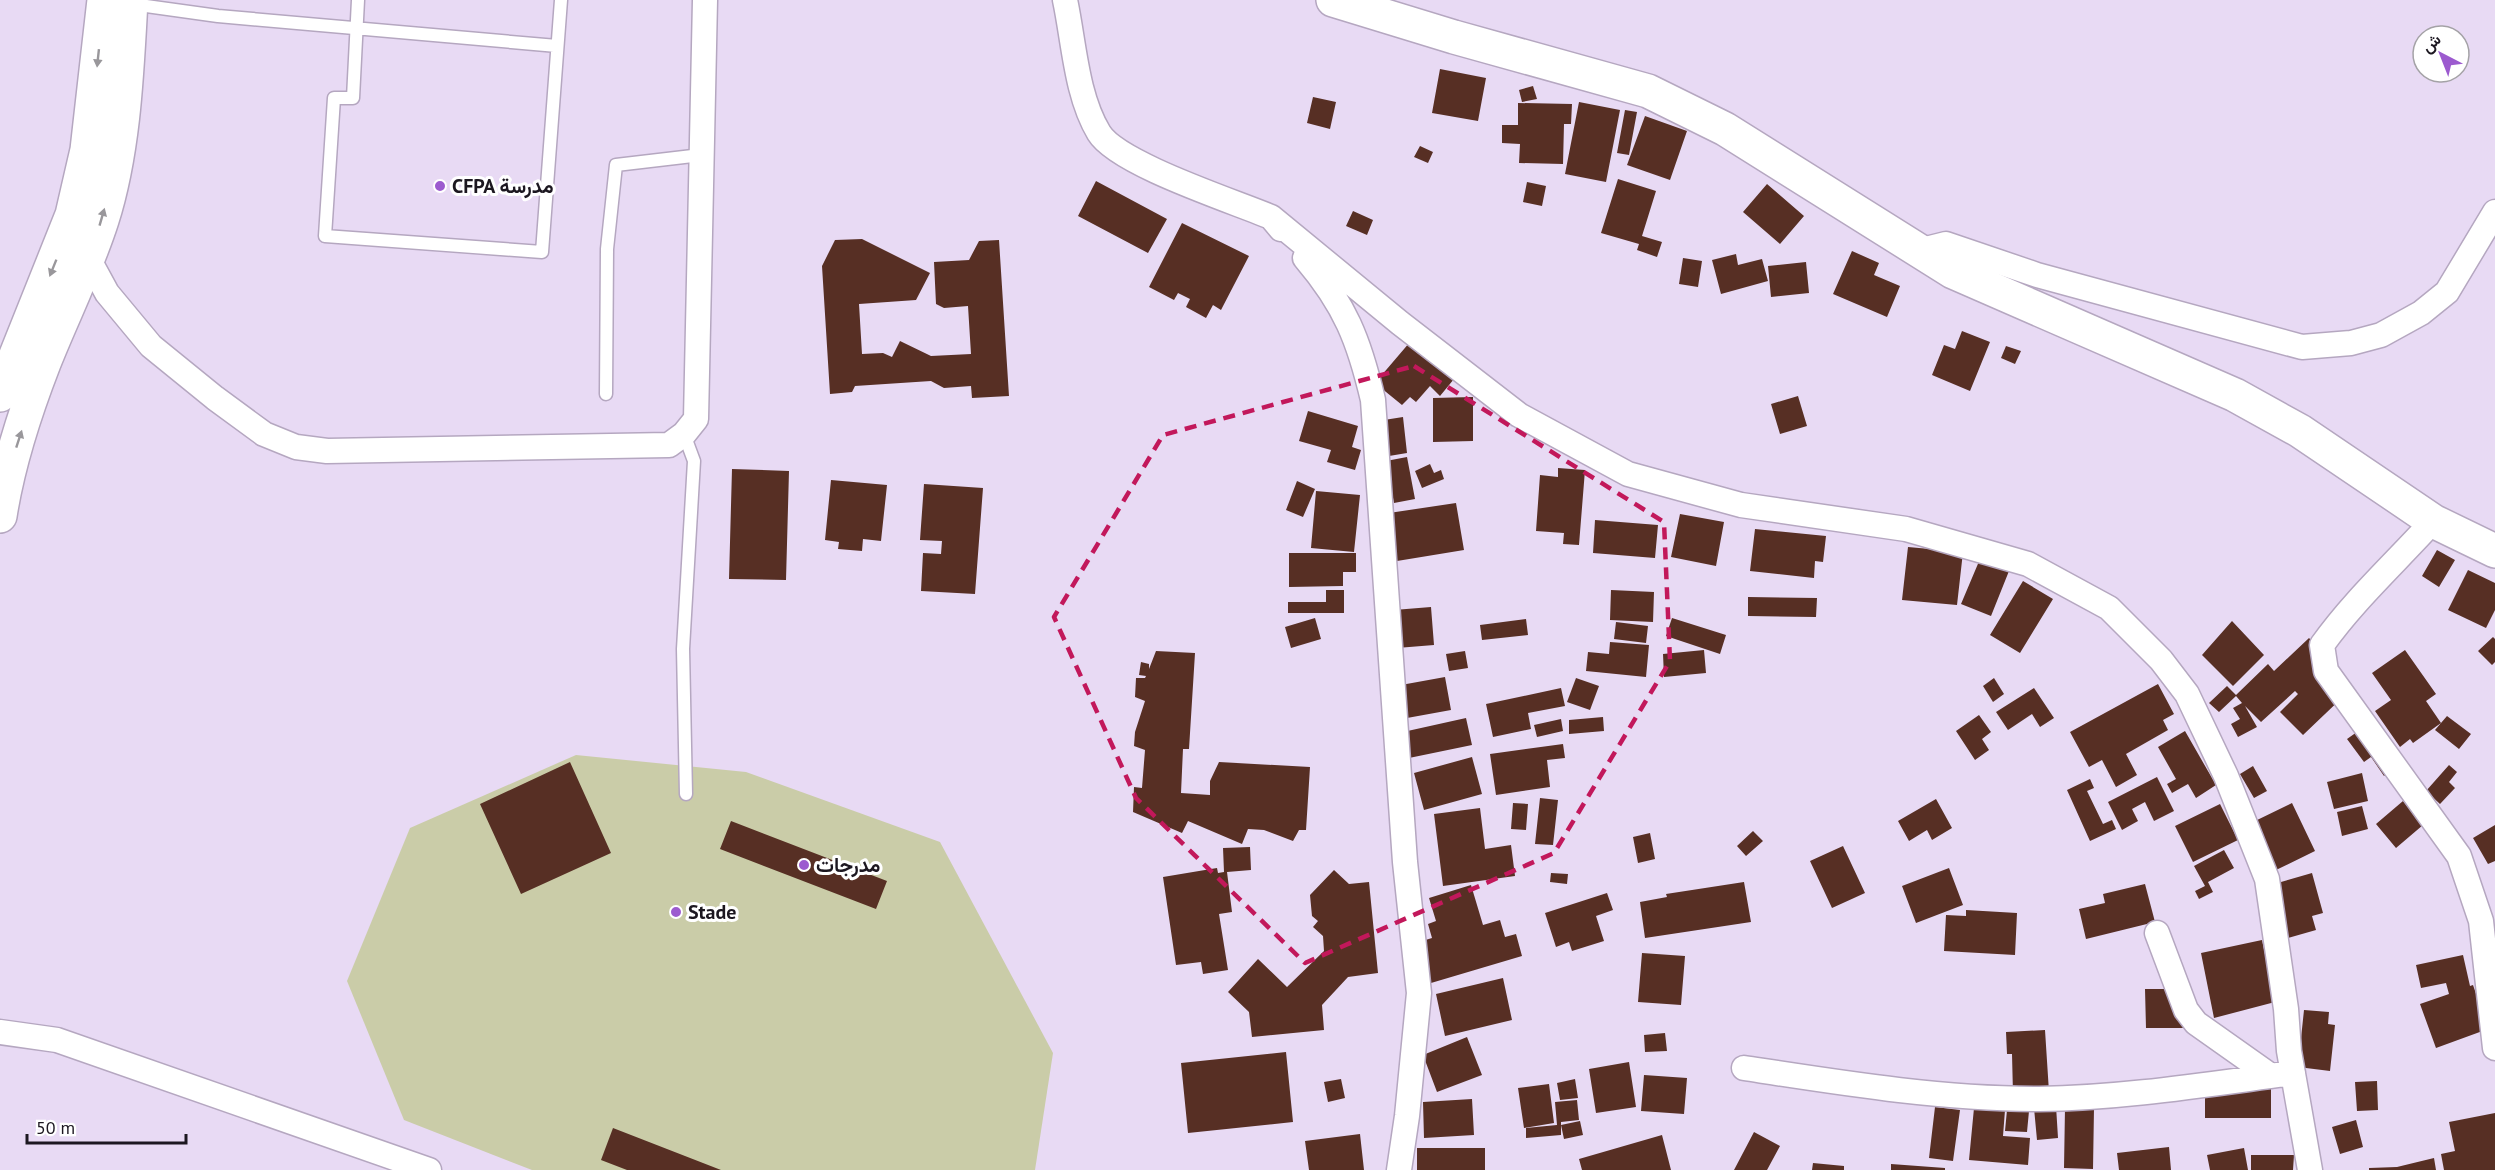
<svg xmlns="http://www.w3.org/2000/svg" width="2495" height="1170" viewBox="0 0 2495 1170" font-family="'PT Sans',Vazirmatn,sans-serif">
<rect width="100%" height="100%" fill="#e8daf4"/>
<path fill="#cacca8" d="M576,755L746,772L940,842L1053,1053L1035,1170H532L404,1120L347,981L410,828Z"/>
<path fill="#572f24" d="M1440,69L1486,78L1478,121L1432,113Z
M1533,86L1537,99L1522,102L1519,90Z
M1313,97L1336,102L1330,129L1307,123Z
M1579,102L1620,110L1606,182L1565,174Z
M1518,103L1572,104L1571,124H1564L1563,164L1519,163L1520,144L1502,143V125H1518Z
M1625,110L1637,112L1629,155L1617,153Z
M1645,116L1687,131L1670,180L1627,165Z
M1420,146L1433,152L1428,163L1414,157Z
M1618,179L1656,191L1642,236L1662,242L1657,257L1637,250L1639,244L1601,233Z
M1096,181L1167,219L1148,253L1078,216Z
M1527,182L1546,186L1542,206L1523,202Z
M1767,184L1804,216L1780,244L1743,212Z
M1353,211L1373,220L1367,235L1346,226Z
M1182,223L1249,256L1221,310L1213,305L1206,318L1186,307L1190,299L1178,293L1174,300L1149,287Z
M862,239L930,273L916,300L859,304L862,354L883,353L892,357L900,341L931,356L971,354L968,306L944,308L936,304L934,262L969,260L979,241L999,240L1009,396L972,398L971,386L944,388L931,381L855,386L852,392L830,394L822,266L835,240Z
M1852,251L1879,263L1874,275L1900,286L1887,317L1833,294Z
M1736,254L1738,265L1762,259L1768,281L1721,294L1712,260Z
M1683,258L1702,261L1698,287L1679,284Z
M1806,262L1809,293L1771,297L1768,266Z
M1962,331L1990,342L1970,391L1932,375L1944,345L1955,349Z
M1410,342L1454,379L1440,396L1430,386L1416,402L1410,397L1402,405L1375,383Z
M2006,346L2021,351L2015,364L2001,358Z
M1798,396L1807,426L1780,434L1771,404Z
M1473,397V441L1433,442V398Z
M1308,411L1358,426L1352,447L1361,450L1355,470L1327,462L1331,450L1299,441Z
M1403,417L1407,453L1389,456L1384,420Z
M1407,457L1415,499L1394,503L1386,461Z
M1430,464L1434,473L1441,470L1444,479L1422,488L1415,471Z
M1558,468L1585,470L1579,545L1563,544L1564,533L1536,531L1540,475L1558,477Z
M732,469L789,471L786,580L729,579Z
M831,480L887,485L881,541L863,539L862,551L838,549L839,542L825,540Z
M1297,481L1315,489L1303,517L1286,510Z
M924,484L983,488L975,594L921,591L923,553L941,554L942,541L920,540Z
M1316,491L1360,495L1354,552L1311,548Z
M1456,503L1464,550L1397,561L1389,513Z
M1680,514L1724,522L1716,566L1671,557Z
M1595,520L1658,525L1655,558L1593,553Z
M1755,529L1826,536L1823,562L1815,561L1814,578L1750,571Z
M1908,547L1963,552L1957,605L1902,600Z
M2437,550L2455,560L2439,587L2422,576Z
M1289,553H1356V572H1343V586L1289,587Z
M1980,559L2009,571L1991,616L1961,604Z
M2468,570L2495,583V610L2486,628L2448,610Z
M2023,581L2053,599L2020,653L1990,635Z
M1326,590H1344V613H1288V602H1326Z
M1611,590L1654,592L1653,622L1610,620Z
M1748,597L1817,598L1816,617L1748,616Z
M1431,607L1434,645L1397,648L1394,610Z
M1315,618L1321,639L1291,648L1285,627Z
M1672,618L1726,635L1720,654L1666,636Z
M1526,619L1528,635L1482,640L1480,625Z
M2232,621L2264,655L2233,686L2202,655Z
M1616,622L1648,626L1646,643L1614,639Z
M2493,637L2495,639V662L2492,665L2478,651Z
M2309,638L2333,663L2347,693L2303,735L2280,712L2298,694L2295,691L2261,722L2245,706L2257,727L2238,737L2231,724L2240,719L2233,708L2242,703L2236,696L2219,712L2209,703L2227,686L2236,695L2268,664L2274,671Z
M1610,642L1649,645L1646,677L1586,671L1588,652L1609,654Z
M1704,650L1706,673L1664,677L1663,654Z
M2405,650L2436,694L2426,701L2441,723L2413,743L2410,739L2400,747L2375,711L2391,700L2372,673Z
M1156,651L1195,653L1189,749H1183L1181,793L1210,795V781L1219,762L1310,767L1306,830H1299L1293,841L1264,830L1248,829L1242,844L1188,821L1182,833L1133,812L1134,787L1142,788L1145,750L1134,746L1135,732L1145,701L1135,697L1136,678H1145L1146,676L1139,675L1141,662L1149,664V669Z
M1465,651L1468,668L1449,671L1446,654Z
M1445,677L1451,710L1407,718L1401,685Z
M1576,678L1599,686L1590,710L1567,702Z
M1994,678L2004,694L1993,702L1983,686Z
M2158,684L2174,714L2163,720L2168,730L2126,754L2137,775L2116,787L2102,760L2089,767L2070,732Z
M1561,688L1565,706L1528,713L1531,729L1493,737L1486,704Z
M2034,688L2054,718L2040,727L2032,714L2008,730L1996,712Z
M1979,715L1991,732L1982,739L1989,750L1975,760L1956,731Z
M2447,716L2471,734L2459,749L2435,730Z
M1603,717L1604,731L1569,734V720Z
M1466,718L1472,745L1409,758L1403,732Z
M1561,719L1563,731L1537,737L1534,725Z
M2364,727L2394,769L2384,776L2371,757L2364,762L2347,739Z
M2185,731L2216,785L2196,798L2188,784L2172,793L2167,784L2176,779L2158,747Z
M1563,744L1565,758L1547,760L1550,787L1496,795L1490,754Z
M1472,757L1482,794L1424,810L1414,773Z
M570,762L611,853L521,894L480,804Z
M2449,765L2457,772L2449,782L2455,788L2440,804L2426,791Z
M2253,766L2267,791L2254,798L2240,774Z
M2362,773L2368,801L2334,809L2327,782Z
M2157,777L2174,811L2154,821L2145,802L2132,809L2138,821L2122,830L2108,802Z
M2090,779L2094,788L2087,791L2103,824L2112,820L2116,829L2090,841L2067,790Z
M1540,798L1558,800L1553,845L1535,844Z
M1936,799L1952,828L1932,840L1927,830L1909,841L1898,821Z
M2403,801L2423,825L2396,848L2376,824Z
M1513,803L1528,804L1526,830L1511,829Z
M2292,803L2315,851L2276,870L2253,822Z
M2220,804L2238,840L2193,862L2175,826Z
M2362,806L2368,829L2342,836L2337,812Z
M1480,808L1485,849L1511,845L1515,876L1443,886L1434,814Z
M731,821L887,881L876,909L720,849Z
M2495,825V861L2488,864L2473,838Z
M1753,831L1763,841L1746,856L1737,846Z
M1650,833L1655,859L1638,863L1633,837Z
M1843,846L1865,893L1832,908L1810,861Z
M1250,847L1251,870L1227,872L1232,912L1219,914L1228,970L1203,974L1201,962L1176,965L1163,877L1217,868L1218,873L1224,872L1223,848Z
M2224,850L2234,868L2208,882L2213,892L2199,899L2195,891L2205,886L2194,866Z
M1949,868L1963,905L1916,923L1902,886Z
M1334,870L1349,884L1369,882L1378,973L1348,977L1322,1005L1324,1030L1252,1037L1249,1012L1228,992L1258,959L1287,987L1324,951L1323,936L1313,927L1318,921L1312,916L1310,895Z
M1551,873L1568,874L1567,884L1550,882Z
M2312,873L2323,913L2312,916L2316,930L2288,938L2274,884Z
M1744,882L1751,922L1645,938L1640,902L1667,897L1666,894Z
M2145,884L2155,922L2086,939L2079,909L2105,903L2103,894Z
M1471,885L1483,925L1500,920L1505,937L1516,934L1522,956L1431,983L1419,942L1432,938L1428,924L1436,921L1429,898Z
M1607,893L1613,910L1596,916L1604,941L1572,951L1569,942L1556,947L1545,913Z
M1966,910L2017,913L2015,955L1944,951L1946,915L1966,916Z
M2262,940L2275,1002L2214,1018L2201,953Z
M1642,953L1685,956L1681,1005L1638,1002Z
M2463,955L2470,986L2473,985L2488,1029L2436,1048L2420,1004L2449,994L2446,983L2421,988L2416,965Z
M1503,978L1512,1020L1445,1036L1436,994Z
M2145,989H2184V1028H2146Z
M2304,1010L2329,1012L2328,1024L2335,1025L2330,1071L2298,1067Z
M2045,1030L2049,1092L2013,1094L2012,1054H2007L2006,1032Z
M1665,1033L1667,1051L1645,1052L1644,1035Z
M1467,1037L1482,1075L1437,1092L1423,1055Z
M1286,1052L1293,1122L1188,1133L1181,1063Z
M1629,1062L1636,1107L1596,1113L1589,1069Z
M1644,1075L1687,1078L1684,1114L1641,1111Z
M1341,1079L1345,1098L1328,1102L1324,1082Z
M1575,1079L1578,1098L1560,1100L1557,1083Z
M2377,1081L2378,1110L2357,1111L2355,1082Z
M1549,1084L1554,1123L1524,1128L1518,1088Z
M2205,1086H2271V1118H2205Z
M1472,1099L1474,1135L1424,1138L1423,1102Z
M1577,1100L1579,1120L1561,1122V1135L1526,1138V1128L1557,1125L1555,1102Z
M2056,1106L2058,1138L2037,1140L2034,1108Z
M1935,1107L1960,1110L1953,1161L1929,1158Z
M1974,1108L2005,1110L2003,1136L2030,1138L2028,1165L1969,1160Z
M2065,1108H2094L2093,1169L2064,1168Z
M2007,1110L2029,1111L2027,1132L2005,1131Z
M2495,1113V1170H2444L2441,1154L2455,1151L2449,1122Z
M2356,1120L2363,1147L2340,1154L2332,1127Z
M1580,1121L1583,1135L1564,1139L1561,1125Z
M613,1128L721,1170H627L601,1160Z
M1754,1132L1780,1146L1767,1170H1734Z
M1360,1134L1364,1170H1309L1305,1141Z
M1662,1135L1671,1170H1582L1579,1159Z
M2169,1147L2171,1170H2119L2117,1153Z
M1417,1148H1485V1170H1417Z
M2244,1148L2248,1170H2210L2207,1155Z
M2251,1155H2294L2293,1170H2251Z
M2434,1158L2436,1170H2369V1168L2397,1167Z
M1813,1163L1844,1166V1170H1812Z
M1891,1164L1945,1168V1170H1891Z"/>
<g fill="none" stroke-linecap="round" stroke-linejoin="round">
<defs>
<path id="lane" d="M358,0L353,98H334L325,236L542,252L561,0
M132,4L218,16L557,46
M606,394L607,249L616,165L701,155
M684,434L694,461L683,649L686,794"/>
<path id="street" d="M1065,0C1074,42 1076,95 1099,133C1118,164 1233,201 1271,217L1281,229
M1271,217L1400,323L1519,415L1628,474L1741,505L1906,529L2028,564L2109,608L2161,660L2187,694L2226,776L2267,879L2286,1009L2289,1051L2310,1170
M1918,251L1946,244L2037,275L2302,347L2351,343L2381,335L2421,313L2447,292L2495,212
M88,258L107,293L151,346L215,398L264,434L296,447L327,451L669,445L684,434L696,419L705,0
M1305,258C1345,305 1359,340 1373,400L1405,862L1419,993L1407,1116L1399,1170
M2433,521C2396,562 2354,600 2322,645L2326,671L2459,856L2481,921L2495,1048
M2157,933L2186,1010L2196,1023L2271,1076
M0,1032L57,1040L429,1170
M1744,1068C1842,1083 1940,1099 2039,1099C2123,1098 2209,1084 2293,1073"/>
<path id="secondary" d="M1333,0L1454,37L1648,91L1725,129L1953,272L2235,395L2300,431L2433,521L2495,551"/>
<path id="primary" d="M0,395L72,215L87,150L104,0
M0,516C8,464 25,412 44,363C63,315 86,270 102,220C124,151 127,73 131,0"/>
</defs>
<use href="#lane" stroke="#b5a7c0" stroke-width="15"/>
<use href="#street" stroke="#b5a7c0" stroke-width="27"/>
<use href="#secondary" stroke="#b5a7c0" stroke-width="36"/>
<use href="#primary" stroke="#b5a7c0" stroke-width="36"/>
<use href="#lane" stroke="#fff" stroke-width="12"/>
<use href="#street" stroke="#fff" stroke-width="24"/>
<use href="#secondary" stroke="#fff" stroke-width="33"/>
<use href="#primary" stroke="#fff" stroke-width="33"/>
</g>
<defs><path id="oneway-solid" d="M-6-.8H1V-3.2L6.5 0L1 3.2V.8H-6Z" transform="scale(1.5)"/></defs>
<g fill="#99979b">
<use href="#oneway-solid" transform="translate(98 58) rotate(96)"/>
<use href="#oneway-solid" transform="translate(102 217) rotate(-74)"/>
<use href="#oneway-solid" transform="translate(53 268) rotate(112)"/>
<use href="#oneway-solid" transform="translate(19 439) rotate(-72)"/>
</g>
<path fill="none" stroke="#c2185b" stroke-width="4.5" stroke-dasharray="12 8" stroke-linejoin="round" d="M1414,366L1664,522L1670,661L1554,853L1305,963L1136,798L1054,617L1163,435Z"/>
<g fill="#9c5acf" stroke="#fff" stroke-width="2">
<circle cx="440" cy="186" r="6"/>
<circle cx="804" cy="865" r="6"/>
<circle cx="676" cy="912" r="6"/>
</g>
<g text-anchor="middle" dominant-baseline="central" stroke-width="6" stroke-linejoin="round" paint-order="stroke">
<g font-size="20" font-weight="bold" fill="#1c1720" stroke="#fff" text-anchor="start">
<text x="452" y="186">CFPA مدرسة</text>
<text x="816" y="865">مدرجات</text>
<text x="688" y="912">Stade</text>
</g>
</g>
<g transform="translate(2441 54) rotate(318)"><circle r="28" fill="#ffffff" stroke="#a4a2a6" stroke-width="1.5"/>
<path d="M0-4.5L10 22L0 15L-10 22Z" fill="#9c5acf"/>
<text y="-9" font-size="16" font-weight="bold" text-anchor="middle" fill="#1c1720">ش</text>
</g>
<path d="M27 1134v9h159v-9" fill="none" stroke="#1c1720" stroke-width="3"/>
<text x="36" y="1134" font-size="18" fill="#1c1720" stroke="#ffffff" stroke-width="4.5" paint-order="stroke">50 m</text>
</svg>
